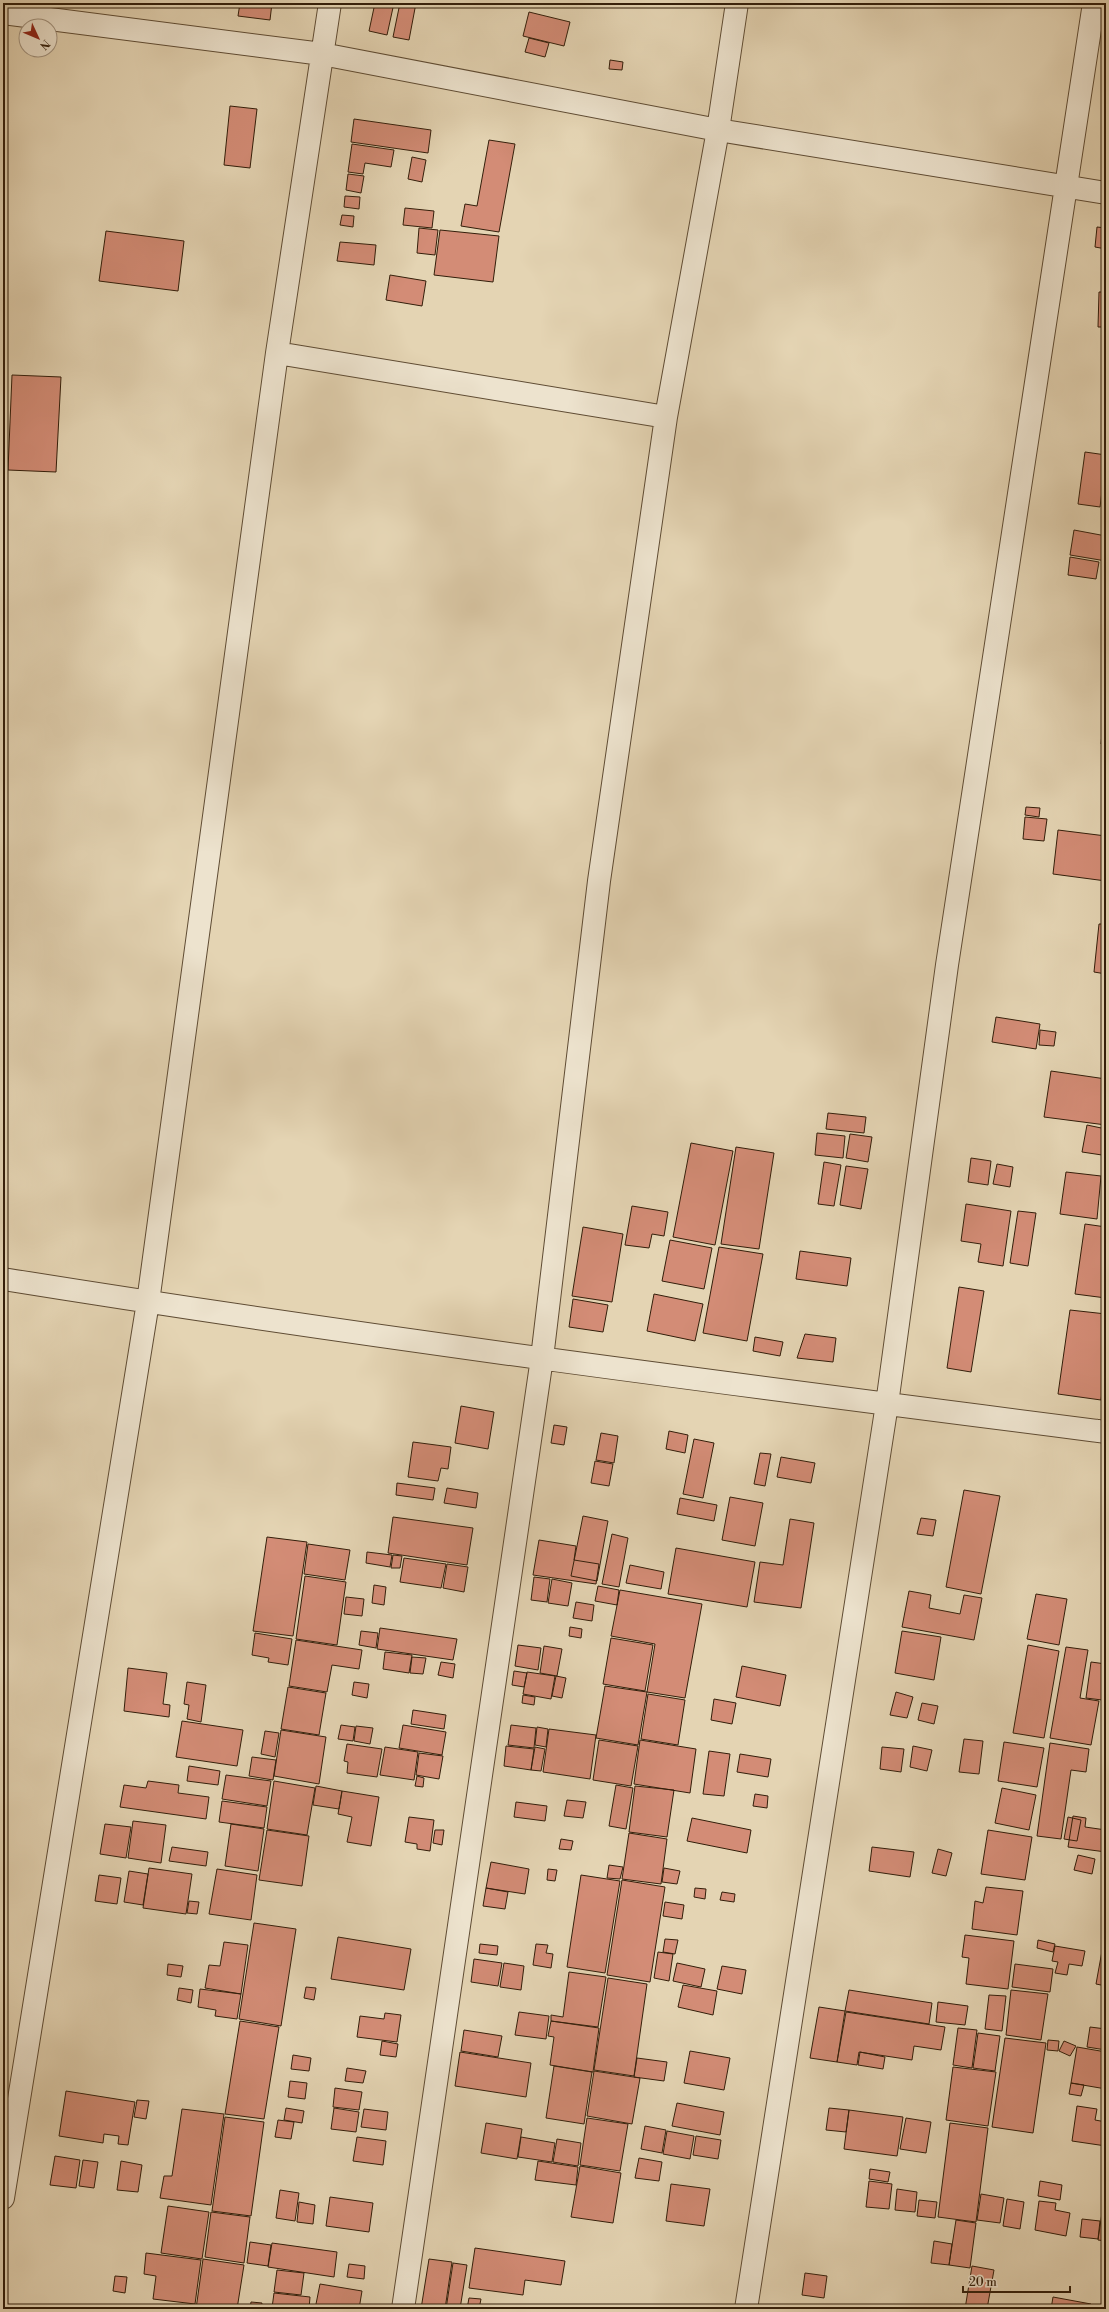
<svg xmlns="http://www.w3.org/2000/svg" width="1109" height="2312" viewBox="0 0 1109 2312" font-family="'Libre Bodoni',serif">
<rect width="100%" height="100%" fill="#e4d4b3"/>
<filter id="stains"><feTurbulence type="fractalNoise" baseFrequency=".005" numOctaves="4"/><feColorMatrix values="0 0 0 0 .2 0 0 0 0 .09 0 0 0 0 .02 0 0 0 .5 -.17"/></filter>
<radialGradient id="worn" r=".72"><stop offset=".6" stop-color="#630" stop-opacity="0"/><stop offset="1" stop-color="#630" stop-opacity=".3"/></radialGradient>
<path fill="#d38c76" stroke="#331e0a" d="M240,3H272L270,20L238,16Z
M375,3H394L387,35L369,31Z
M400,3H416L409,40L393,37Z
M520,3H537L536,6Z
M594,3H605L604,7L594,5Z
M529,12L570,22L564,46L523,36Z
M529,38L549,43L545,57L525,52Z
M610,60L623,62L622,70L609,69Z
M230,106L257,109L250,168L224,165Z
M354,119L431,130L428,153L351,142Z
M489,140L515,144L499,232L461,226L465,204L477,206Z
M352,144L394,150L391,167L365,163L363,174L348,172Z
M412,157L426,160L422,182L408,179Z
M348,174L364,176L361,193L346,190Z
M345,196L360,197L359,209L344,207Z
M405,208L434,211L432,228L403,225Z
M342,215L354,216L353,227L340,225Z
M1097,227L1106,228V249L1095,247Z
M419,228L438,230L435,255L417,253Z
M440,230L499,236L493,282L434,275Z
M106,231L184,241L178,291L99,281Z
M340,242L376,245L374,265L337,261Z
M390,275L426,281L422,306L386,300Z
M1099,292H1106V327H1098Z
M12,375L61,377L56,472L8,470Z
M1085,452L1106,455V476L1104,475L1100,507L1078,504Z
M1074,530L1106,536V561L1070,555Z
M1070,557L1099,562L1096,579L1068,575Z
M1102,733H1106V744H1101Z
M1026,807L1040,808L1039,817L1025,815Z
M1025,817L1047,819L1044,841L1023,839Z
M1058,830L1106,836V881L1053,874Z
M1099,924H1106V974L1094,972Z
M996,1017L1040,1024L1036,1049L992,1042Z
M1040,1030L1056,1032L1054,1046L1039,1045Z
M1051,1071L1106,1079V1125L1044,1117Z
M828,1113L866,1117L864,1133L826,1129Z
M1087,1125L1106,1129L1102,1155L1082,1152Z
M817,1133L845,1136L843,1158L815,1155Z
M850,1134L872,1137L868,1162L846,1158Z
M691,1143L733,1151L715,1245L673,1237Z
M736,1147L774,1153L759,1249L721,1244Z
M971,1158L991,1161L988,1185L968,1182Z
M824,1162L841,1165L834,1206L818,1204Z
M997,1164L1013,1167L1010,1187L993,1184Z
M846,1166L868,1169L861,1209L840,1205Z
M1066,1172L1101,1176L1097,1219L1060,1214Z
M966,1204L1011,1211L1003,1266L978,1262L981,1244L961,1241Z
M632,1206L668,1212L664,1236L652,1234L649,1248L625,1245Z
M1018,1211L1036,1213L1028,1266L1010,1263Z
M1085,1224L1106,1227V1298L1075,1294Z
M583,1227L623,1234L612,1302L572,1296Z
M670,1240L712,1248L704,1289L662,1281Z
M719,1247L763,1254L747,1341L703,1333Z
M800,1251L851,1258L847,1286L796,1279Z
M959,1287L984,1291L971,1372L947,1368Z
M654,1294L703,1304L695,1341L647,1331Z
M573,1299L608,1305L603,1332L569,1327Z
M1070,1310L1106,1314V1360L1101,1400L1058,1394Z
M805,1334L836,1338L833,1362L797,1358Z
M755,1337L783,1342L780,1356L753,1351Z
M461,1406L494,1412L488,1449L455,1443Z
M554,1425L567,1427L564,1445L551,1443Z
M669,1431L688,1435L685,1453L666,1449Z
M601,1433L618,1436L614,1463L596,1460Z
M694,1439L714,1443L703,1498L683,1494Z
M413,1442L451,1447L448,1469L441,1468L438,1481L408,1477Z
M760,1453L771,1454L765,1486L754,1484Z
M781,1457L815,1463L811,1483L777,1477Z
M595,1461L613,1464L609,1486L591,1483Z
M397,1483L435,1488L433,1500L396,1495Z
M447,1488L478,1493L476,1508L444,1503Z
M964,1490L1000,1496L981,1594L946,1587Z
M730,1497L763,1503L755,1546L722,1540Z
M680,1498L717,1505L714,1521L677,1514Z
M583,1516L608,1521L597,1581L571,1576Z
M393,1517L473,1528L467,1565L388,1553Z
M921,1518L936,1520L933,1536L917,1534Z
M790,1519L814,1523L801,1608L754,1602L760,1562L783,1565Z
M612,1534L628,1538L619,1587L602,1584Z
M267,1537L307,1542L293,1636L253,1631Z
M539,1540L576,1546L574,1560L599,1564L596,1584L533,1575Z
M308,1544L350,1550L345,1580L304,1574Z
M676,1548L755,1562L747,1607L668,1594Z
M367,1552L392,1555L390,1567L366,1563Z
M393,1555L402,1556L400,1568H391Z
M404,1558L446,1564L441,1588L400,1582Z
M447,1564L468,1567L464,1592L443,1588Z
M630,1565L664,1572L661,1589L626,1583Z
M305,1576L346,1582L337,1645L296,1639Z
M534,1577L550,1579L547,1602L531,1600Z
M552,1579L572,1583L568,1606L548,1603Z
M374,1585L386,1587L384,1605L372,1603Z
M598,1586L619,1590L617,1605L595,1601Z
M620,1590L702,1604L685,1698L647,1692L655,1644L611,1636Z
M909,1591L931,1595L929,1608L960,1614L964,1595L982,1598L974,1640L902,1627Z
M1036,1594L1067,1599L1059,1645L1027,1639Z
M346,1597L364,1599L362,1616L344,1614Z
M576,1602L594,1605L592,1621L573,1618Z
M570,1627L582,1629L581,1638L569,1636Z
M380,1628L457,1639L453,1660L377,1649Z
M361,1631L378,1633L376,1648L359,1645Z
M902,1631L941,1637L934,1680L895,1673Z
M255,1633L292,1639L288,1665L268,1662L269,1658L252,1655Z
M611,1638L653,1645L645,1691L603,1684Z
M296,1640L362,1650L359,1669L332,1665L327,1692L289,1686Z
M518,1645L541,1648L538,1670L515,1666Z
M1028,1645L1059,1651L1044,1738L1013,1733Z
M544,1646L562,1649L557,1676L540,1673Z
M1066,1647L1088,1650L1080,1698L1099,1701L1091,1745L1050,1738Z
M385,1652L412,1655L409,1673L383,1669Z
M412,1657L426,1658L423,1674L410,1673Z
M441,1662L455,1664L453,1678L438,1675Z
M1091,1662L1106,1664L1102,1700L1086,1698Z
M742,1666L786,1675L780,1706L736,1697Z
M128,1668L167,1673L163,1704L170,1705L169,1717L124,1711Z
M514,1671L527,1673L524,1687L512,1685Z
M527,1672L555,1676L551,1699L523,1694Z
M556,1676L566,1678L562,1698L552,1696Z
M187,1682L206,1685L201,1722L187,1719L189,1705L184,1704Z
M354,1682L369,1684L367,1698L352,1695Z
M605,1686L647,1692L638,1745L596,1738Z
M288,1687L326,1693L319,1735L281,1729Z
M896,1692L913,1697L907,1718L890,1715Z
M648,1694L685,1700L678,1745L641,1739Z
M523,1695L535,1697L534,1705L522,1703Z
M714,1699L736,1703L732,1724L711,1720Z
M922,1703L938,1706L934,1724L918,1720Z
M413,1710L446,1715L444,1729L411,1724Z
M182,1721L243,1730L237,1766L176,1757Z
M341,1725L355,1727L353,1741L338,1739Z
M403,1725L446,1732L442,1755L399,1748Z
M511,1725L536,1728L534,1748L508,1745Z
M356,1726L373,1728L370,1744L354,1741Z
M537,1727L548,1729L546,1747L535,1745Z
M549,1729L596,1735L590,1779L543,1772Z
M281,1730L326,1737L319,1784L274,1776Z
M265,1731L279,1733L275,1757L261,1754Z
M964,1739L983,1741L979,1774L959,1772Z
M599,1740L638,1746L631,1786L593,1780Z
M640,1740L696,1749L690,1793L634,1784Z
M1004,1742L1044,1748L1037,1787L998,1781Z
M1050,1743L1089,1749L1086,1772L1071,1770L1061,1839L1037,1836Z
M347,1744L382,1749L377,1777L347,1773L348,1762L344,1761Z
M506,1746L534,1749L531,1770L504,1766Z
M913,1746L932,1750L927,1771L910,1767Z
M385,1747L418,1752L414,1780L380,1775Z
M535,1747L545,1749L541,1771L531,1770Z
M882,1747L904,1749L901,1772L880,1769Z
M709,1751L730,1754L724,1796L703,1794Z
M419,1753L443,1756L439,1779L416,1775Z
M740,1754L771,1759L768,1777L737,1772Z
M252,1757L276,1760L273,1780L249,1776Z
M189,1766L220,1771L218,1785L187,1781Z
M226,1775L271,1781L267,1806L222,1799Z
M417,1776L424,1778L423,1787L415,1786Z
M148,1781L179,1785L178,1793L209,1797L206,1819L120,1807L124,1785L146,1788Z
M274,1781L315,1788L307,1835L267,1829Z
M616,1785L633,1788L626,1829L609,1826Z
M316,1786L342,1791L339,1809L313,1805Z
M635,1786L674,1790L667,1837L629,1832Z
M1002,1788L1036,1795L1029,1830L995,1823Z
M342,1791L379,1797L371,1846L347,1842L352,1817L338,1814Z
M755,1794L768,1796L767,1808L753,1806Z
M567,1800L586,1802L583,1818L564,1816Z
M222,1801L267,1807L264,1828L219,1822Z
M516,1802L547,1806L545,1821L514,1817Z
M1073,1816L1086,1818L1085,1827L1106,1830V1852L1068,1847Z
M409,1817L434,1820L430,1851L417,1849V1844L405,1842Z
M1068,1817L1081,1820L1077,1841L1064,1839Z
M692,1818L751,1830L747,1853L687,1841Z
M133,1821L166,1825L161,1863L128,1858Z
M105,1824L131,1827L126,1858L100,1854Z
M231,1824L264,1829L258,1871L225,1866Z
M267,1830L309,1836L302,1886L259,1880Z
M435,1830H444L442,1845L433,1843Z
M988,1830L1032,1837L1025,1880L981,1874Z
M629,1833L667,1839L661,1884L622,1879Z
M561,1839L573,1841L571,1850L559,1849Z
M172,1847L208,1852L206,1866L169,1861Z
M872,1847L914,1852L910,1877L869,1871Z
M938,1849L952,1853L946,1876L932,1873Z
M1078,1855L1095,1859L1092,1874L1074,1870Z
M491,1862L529,1869L525,1894L486,1888Z
M609,1865L623,1867L620,1879L607,1878Z
M149,1868L192,1874L186,1914L143,1908Z
M664,1868L680,1871L677,1884L662,1882Z
M217,1869L257,1875L251,1920L209,1914Z
M548,1869L557,1870L555,1881L547,1880Z
M129,1871L148,1874L143,1905L124,1902Z
M99,1875L121,1878L117,1904L95,1901Z
M581,1875L620,1881L605,1973L567,1967Z
M622,1880L665,1887L650,1982L607,1975Z
M986,1887L1023,1891L1017,1935L972,1929L975,1901L983,1903Z
M486,1888L508,1892L505,1909L483,1906Z
M695,1888L706,1889L705,1899L694,1897Z
M722,1892L735,1894L734,1902L720,1900Z
M189,1901L199,1902L197,1914L187,1913Z
M665,1902L684,1905L682,1919L663,1916Z
M254,1923L296,1929L281,2026L239,2019Z
M965,1935L1014,1941L1008,1989L966,1984L969,1958L962,1957Z
M338,1937L411,1949L404,1990L331,1979Z
M665,1939L678,1940L675,1954L663,1952Z
M1038,1940L1055,1944L1053,1952L1037,1948Z
M224,1942L248,1945L241,1994L205,1988L209,1965L220,1966Z
M480,1944L498,1946L497,1955L479,1953Z
M536,1944L548,1945L546,1953L553,1954L551,1968L533,1965Z
M1055,1946L1085,1951L1082,1966L1069,1964L1067,1975L1055,1973L1058,1962L1052,1961Z
M1102,1951L1106,1952V1986L1096,1984Z
M658,1952L673,1954L669,1981L654,1978Z
M474,1959L502,1963L498,1986L471,1982Z
M504,1963L524,1966L521,1990L500,1987Z
M677,1963L705,1969L701,1987L673,1981Z
M168,1964L183,1966L181,1977L167,1975Z
M1015,1964L1053,1969L1050,1992L1012,1987Z
M722,1966L746,1970L742,1994L717,1989Z
M569,1972L606,1977L598,2027L551,2021V2015L563,2017Z
M608,1978L647,1984L634,2076L594,2070Z
M683,1985L717,1991L713,2015L678,2007Z
M306,1987L316,1988L314,2000L304,1998Z
M179,1988L193,1990L191,2003L177,2000Z
M200,1989L241,1994L237,2019L215,2016L216,2010L198,2007Z
M849,1990L932,2003L929,2024L845,2011Z
M1011,1990L1048,1994L1041,2040L1006,2035Z
M989,1995L1006,1996L1002,2031L985,2029Z
M938,2002L968,2006L965,2025L936,2022Z
M819,2007L845,2011L837,2062L810,2058Z
M519,2012L549,2016L546,2039L515,2035Z
M846,2012L945,2027L941,2050L914,2046L912,2060L859,2052L857,2065L837,2062Z
M385,2013L401,2015L397,2042L357,2037L360,2016L384,2019Z
M240,2021L279,2027L264,2119L225,2114Z
M551,2021L599,2028L593,2072L550,2065L554,2037L548,2036Z
M1090,2027L1106,2029V2050L1087,2047Z
M958,2028L977,2030L972,2068L953,2065Z
M464,2030L502,2036L498,2057L461,2051Z
M978,2033L1000,2036L995,2071L973,2068Z
M1005,2038L1046,2043L1033,2133L992,2127Z
M1048,2040L1059,2041L1058,2051L1047,2050Z
M382,2041L398,2044L396,2057L380,2055Z
M1064,2041L1076,2046L1070,2056L1059,2051Z
M1077,2047L1106,2052V2089L1071,2083Z
M690,2051L730,2058L724,2090L684,2083Z
M460,2052L531,2063L526,2097L455,2086Z
M860,2052L885,2057L883,2069L858,2065Z
M293,2055L311,2058L309,2071L291,2069Z
M637,2058L667,2062L664,2081L634,2077Z
M554,2066L592,2072L584,2124L546,2118Z
M953,2067L996,2072L988,2126L946,2120Z
M347,2068L366,2071L363,2083L345,2081Z
M594,2071L640,2078L632,2124L587,2116Z
M290,2081L307,2083L305,2099L288,2097Z
M1071,2083L1084,2085L1081,2096L1069,2094Z
M335,2088L362,2092L359,2110L333,2107Z
M66,2091L135,2102L128,2145L118,2144L119,2136L104,2134L103,2143L59,2136Z
M137,2100L149,2101L146,2119L134,2117Z
M677,2103L724,2112L720,2135L672,2126Z
M1077,2106L1097,2109L1095,2120L1106,2122V2146L1072,2141Z
M286,2108L304,2111L302,2123L284,2120Z
M334,2108L359,2112L356,2132L331,2129Z
M829,2108L849,2110L846,2132L826,2130Z
M182,2109L224,2114L211,2205L160,2198L164,2176H172Z
M364,2109L388,2112L386,2130L361,2127Z
M849,2110L903,2117L897,2156L844,2149Z
M225,2117L264,2122L251,2216L212,2211Z
M587,2118L628,2124L620,2171L580,2165Z
M906,2118L931,2122L926,2153L900,2149Z
M278,2120L294,2122L291,2139L275,2137Z
M486,2123L522,2129L517,2159L481,2153Z
M950,2123L988,2128L976,2222L938,2217Z
M645,2126L666,2130L662,2153L641,2149Z
M667,2131L694,2136L690,2159L663,2154Z
M696,2136L721,2140L718,2159L693,2155Z
M357,2137L386,2141L383,2165L353,2161Z
M521,2137L555,2143L552,2162L518,2157Z
M557,2139L581,2143L578,2166L553,2162Z
M55,2156L80,2160L76,2188L50,2185Z
M639,2158L662,2162L659,2181L635,2178Z
M83,2160L98,2162L94,2188L79,2186Z
M121,2161L142,2165L138,2192L117,2190Z
M538,2161L578,2167L576,2185L535,2180Z
M580,2166L621,2173L613,2223L571,2217Z
M870,2169L890,2172L888,2182L869,2179Z
M869,2181L892,2184L889,2209L866,2207Z
M1040,2181L1062,2185L1060,2200L1038,2196Z
M671,2184L710,2189L704,2226L666,2221Z
M897,2189L917,2192L915,2212L895,2210Z
M280,2190L299,2193L295,2221L276,2218Z
M1105,2192H1106V2241L1098,2240Z
M981,2194L1004,2198L1000,2223L977,2220Z
M330,2197L373,2203L369,2232L326,2226Z
M1007,2199L1024,2202L1020,2229L1003,2226Z
M919,2200L937,2202L935,2218L917,2216Z
M1039,2201L1056,2203L1055,2210L1070,2213L1066,2236L1035,2230Z
M299,2202L315,2205L313,2224L297,2222Z
M168,2206L209,2212L202,2259L161,2253Z
M211,2212L250,2217L244,2263L205,2257Z
M1082,2219L1100,2221L1098,2239L1080,2237Z
M956,2220L976,2223L970,2268L949,2265Z
M934,2241L952,2244L949,2265L931,2263Z
M250,2242L271,2245L268,2266L247,2263Z
M272,2243L337,2252L334,2277L268,2267Z
M475,2248L565,2261L561,2285L525,2280L523,2295L469,2288Z
M146,2253L201,2260L195,2304L153,2299L156,2276L144,2274Z
M203,2259L244,2265L237,2309H196Z
M429,2259L452,2262L445,2309H421Z
M453,2263L467,2265L460,2309H446Z
M349,2264L365,2266L364,2279L347,2277Z
M972,2266L994,2270L987,2309H965Z
M277,2270L304,2273L301,2295L274,2292Z
M805,2273L827,2276L824,2298L802,2295Z
M115,2276L127,2277L125,2293L113,2291Z
M320,2284L362,2291L359,2309H315Z
M274,2293L310,2297L309,2309L272,2308Z
M1053,2297L1091,2304L1090,2309H1051Z
M469,2298L481,2299L479,2309H467Z
M251,2302L262,2303L261,2309H250Z"/>
<g fill="none" stroke-linecap="round" stroke-linejoin="round">
<defs>
<path id="minor" d="M3,13L322,54L718,130L1106,193
M277,353L666,417
M3,1279C369,1338 738,1385 1106,1432
M3,2198L148,1302L277,353L330,3
M403,2309L542,1358L599,881L666,417L718,130L737,3
M746,2309L887,1404L947,965L1094,3"/>
</defs>
<use href="#minor" stroke="#5f4c34" stroke-width="24"/>
<use href="#minor" stroke="#ede3ce" stroke-width="22"/>
</g>
<rect width="1109" height="2312" fill="none" stroke="#e4d4b3" stroke-width="16"/>
<rect x="4" y="4" width="1101" height="2304" fill="none" stroke="#331e0a" stroke-width="2"/>
<rect x="8" y="8" width="1093" height="2296" fill="none" stroke="#331e0a"/>
<g transform="translate(38 38) rotate(134)"><circle r="19" fill="#ede3ce" stroke="#a39480"/>
<path d="M0-3L7 15L0 10L-7 15Z" fill="#8f2418"/>
<text y="-6" font-size="11" font-weight="bold" text-anchor="middle" fill="#331e0a">N</text>
</g>
<path d="M963 2286v6h107v-6" fill="none" stroke="#331e0a" stroke-width="2"/>
<text x="969" y="2286" font-size="12" fill="#331e0a" stroke="#ede3ce" stroke-width="3" paint-order="stroke">20 m</text>
<rect width="100%" height="100%" filter="url(#stains)"/>
<rect width="100%" height="100%" fill="url(#worn)"/>
</svg>
